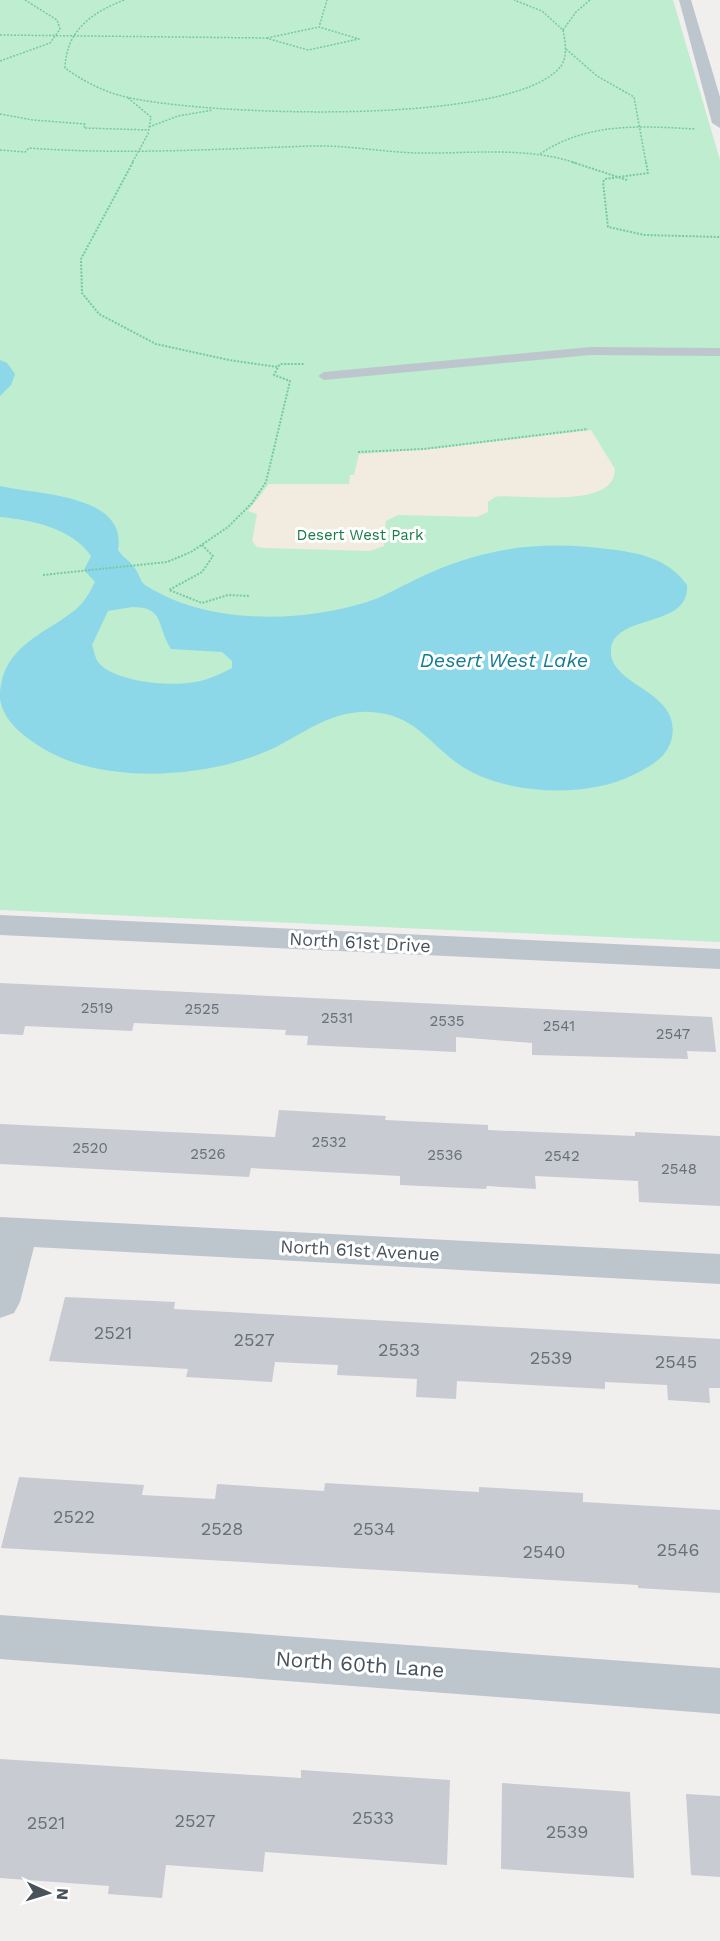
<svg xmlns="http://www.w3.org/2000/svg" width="720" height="1941" viewBox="0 0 720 1941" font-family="'Work Sans',sans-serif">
<rect width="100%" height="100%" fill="#f1eeee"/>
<path fill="#beedcf" d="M0,0H673L720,160V942L0,910Z"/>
<path fill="#f2ebdf" d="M591,430L615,469C615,511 520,493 495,497L488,502V512L477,517L398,515L386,521L384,546L370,551L263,548L257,547L252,541L257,514L248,511L269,484H349L350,475H354L359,454L432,449Z"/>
<path fill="#8cd8e9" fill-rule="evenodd" d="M0,360L7,363L15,374L11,385L0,396Z
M0,486C38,495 128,494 118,550C123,558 132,562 136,570C140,576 140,581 145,585C207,625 300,623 367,602C386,596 403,585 421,577C442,567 466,558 490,553C531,543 574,544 616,550C645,554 670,561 687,585C690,629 615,613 611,649C607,686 681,690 672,737C668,758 649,767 633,775C586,799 500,795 457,763C426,740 414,715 371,712C334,710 307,731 276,747C213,778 106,786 44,749C25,737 4,723 0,699C0,646 44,635 75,610C84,603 90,592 95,582L84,570L91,556C72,528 32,520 0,517ZM132,607C165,607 156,625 171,649L222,652L232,661V668C219,675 203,682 188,683C165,686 114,681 99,663C95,659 94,650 92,645L108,611Z"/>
<path fill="#c8cbd1" d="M0,983L712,1017L716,1052L687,1051L688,1059L532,1055V1043L456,1037V1052L307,1045L308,1036L285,1035L286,1030L134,1023L132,1031L25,1026L23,1035L0,1034Z
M279,1110L386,1116L385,1120L488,1125V1130L635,1136V1132L720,1136V1206L639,1202L638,1181L535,1176L536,1189L487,1186L486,1189L400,1185V1176L251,1168L249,1177L0,1164V1124L275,1137Z
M65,1297L175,1302L174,1309L720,1339V1388H709L710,1403L668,1400L667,1385L605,1382V1389L457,1381L456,1399L416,1397L417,1379L337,1375L338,1365L275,1362L272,1382L186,1377L188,1369L49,1361Z
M19,1477L144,1485L142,1495L215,1499L217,1484L324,1491L325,1483L479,1492V1487L583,1493V1502L720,1510V1593L638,1588V1585L1,1548Z
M0,1759L301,1778V1770L450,1780L447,1865L265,1852L263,1872L166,1865L162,1898L108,1894L109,1886L0,1878Z
M502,1783L630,1792L634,1878L501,1869Z
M686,1794L720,1796V1877L691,1875Z"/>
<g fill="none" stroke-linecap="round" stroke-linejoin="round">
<path stroke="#77ca9f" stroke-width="1.5" stroke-dasharray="2 1.5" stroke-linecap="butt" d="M124,0C91,13 66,31 65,68C83,81 104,92 126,97C201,115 513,128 561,66C568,56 565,40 563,30L542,11L514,0
M563,30L576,12L590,0
M0,35L266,38L308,50L359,39L319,27L327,0
M267,38L319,27
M566,49L597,76L634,97L646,163
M0,61L50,43L60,29L57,20L25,0
M128,98L151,117L148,134L132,163
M0,114L33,120L85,124L84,128L149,130
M149,127L178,116L213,110
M0,150L25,152L29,148C123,155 217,149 312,146C347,145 382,152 417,153C469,154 525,146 576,163
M540,154C587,122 641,126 695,129"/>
<path stroke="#77ca9f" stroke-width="2" stroke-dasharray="2 1.5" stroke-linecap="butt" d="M133,162L81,259L82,293L99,314L156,344L229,360L278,367L280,364H305
M572,162L627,180
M646,162L648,173L605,179L603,182L608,227L645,235L720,237
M358,452L424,449L588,429
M202,545L213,556L202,572L169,590L202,603L228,595L250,596
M43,575L167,562L191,552L228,527L252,503L266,482L290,381L274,375L278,367"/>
<path fill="#bdc6cd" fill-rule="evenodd" d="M590,347L720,348V356L590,355L324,380L318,376L324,372Z"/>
<path fill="#bdc6cd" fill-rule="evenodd" d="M679,0H691L720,97V128L712,123Z
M0,915L720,949V969L0,935Z
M0,1217L720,1254V1284L34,1247L20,1302L14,1313L0,1318Z
M0,1615L720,1668V1714L0,1659Z"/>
</g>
<g text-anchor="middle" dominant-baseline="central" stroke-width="6" stroke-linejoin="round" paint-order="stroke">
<g font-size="15" fill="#1a7a48" stroke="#fff">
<text x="360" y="535">Desert West Park</text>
</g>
<g font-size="15" fill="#677078">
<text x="97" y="1008">2519</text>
<text x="202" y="1009">2525</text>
<text x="337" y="1018">2531</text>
<text x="447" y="1021">2535</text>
<text x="559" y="1026">2541</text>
<text x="673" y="1034">2547</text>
<text x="329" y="1142">2532</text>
<text x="90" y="1148">2520</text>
<text x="208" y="1154">2526</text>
<text x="445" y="1155">2536</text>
<text x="562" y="1156">2542</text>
<text x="679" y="1169">2548</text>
</g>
<g font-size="18" fill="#47525b" stroke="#fff">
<text transform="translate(360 942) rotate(3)">North 61st Drive</text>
<text transform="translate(360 1250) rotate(3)">North 61st Avenue</text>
</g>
<g font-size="18" fill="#677078">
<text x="113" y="1332">2521</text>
<text x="254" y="1339">2527</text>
<text x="399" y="1349">2533</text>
<text x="551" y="1357">2539</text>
<text x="676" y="1361">2545</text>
<text x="74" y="1516">2522</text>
<text x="222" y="1528">2528</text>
<text x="374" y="1528">2534</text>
<text x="678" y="1549">2546</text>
<text x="544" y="1551">2540</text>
<text x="373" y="1817">2533</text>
<text x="195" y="1820">2527</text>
<text x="46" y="1822">2521</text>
<text x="567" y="1831">2539</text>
</g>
<g font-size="20" font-style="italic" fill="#117d95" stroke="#fff">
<text x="504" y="660">Desert West Lake</text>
</g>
<g font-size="21" fill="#47525b" stroke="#fff">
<text transform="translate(360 1664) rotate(4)">North 60th Lane</text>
</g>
</g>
<g transform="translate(48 1893) rotate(94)" stroke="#ffffff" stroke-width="4.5" paint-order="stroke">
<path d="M0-4.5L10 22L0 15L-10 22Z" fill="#47525b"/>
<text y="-9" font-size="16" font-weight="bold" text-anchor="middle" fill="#47525b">N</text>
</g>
</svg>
